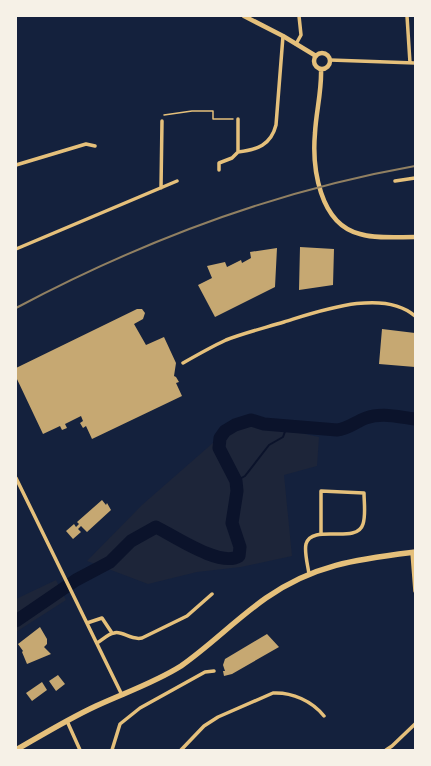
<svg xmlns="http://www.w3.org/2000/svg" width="431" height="766" viewBox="0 0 431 766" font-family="'Noto Sans',sans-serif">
<rect width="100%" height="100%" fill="#14213d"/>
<path fill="#1d2539" d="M255,423L319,437L317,466L284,475L292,556L241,567L197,572L148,584L87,561L142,505L222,435Z
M56,580L66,600L16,632V599Z"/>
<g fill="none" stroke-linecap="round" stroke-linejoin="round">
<path stroke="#0b132b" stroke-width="2" d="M236,481L245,476L269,445L283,437L287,426"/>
<path stroke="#0b132b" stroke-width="13" d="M16,621L76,580L110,562L131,541L156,527C174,536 221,568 239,556L240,547L232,523L237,491L236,481L219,448L220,438L225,431L235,425L251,420L264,424L337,430C348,429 355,422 366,418C382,412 398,417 415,419"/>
</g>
<path fill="#c6a872" d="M300,247L334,249L333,285L299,290Z
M277,248L275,287L215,317L198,285L212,278L207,266L225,262L227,267L241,260L242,263L251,258L250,252Z
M137,309H142L145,313L143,319L134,324L146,345L164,337L176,363L174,376L176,377L179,382L176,383L182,396L92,439L86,426L83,428L80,423L83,421L81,416L65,424L67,428L62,430L60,426L43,434L16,377V368Z
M382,329L415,333V367L379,364Z
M102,500L106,505L107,503L111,510L87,532L81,526L78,529L81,532L73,539L66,531L74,524L76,527L79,524L77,522Z
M40,627L47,639V644L44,647L51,654L27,664L22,652L23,651L18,644Z
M267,634L279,647L232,674L224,676L223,671H225L223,665L225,659Z
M58,675L65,684L56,691L49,681Z
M42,682L47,690L32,701L26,693Z"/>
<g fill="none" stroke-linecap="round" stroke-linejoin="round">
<path stroke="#e5c07b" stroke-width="1.5" d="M164,115L192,111H213V119H233"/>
<path stroke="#e5c07b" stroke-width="3.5" d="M407,16L410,63
M296,44L301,35L299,16
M330,60L415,63
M238,119V152C257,150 271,145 276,125L283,36
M16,165L86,144L95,146
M219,170V163L232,158L238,152
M395,181L415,178
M161,188L162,121
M16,249L177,181
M183,363C197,355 211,347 226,340C244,333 264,328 284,322C320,311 383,288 415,316
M16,478L122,695
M412,552L415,591
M309,574C308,566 304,552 306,544C312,523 357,545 363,524C366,515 364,502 364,493L321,491V534
M87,623L102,618L112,633
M97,643C102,640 108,634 114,633C122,630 131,641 142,638L187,616L212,594
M67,721L80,750
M112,750L120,724L140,708L205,672L214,671
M181,750L204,726L218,717L273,693C292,692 312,701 324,716
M386,750L392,746L415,724"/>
<path stroke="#e5c07b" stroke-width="4.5" d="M244,16L283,36L316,56
M314 61a8 8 0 1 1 16 0a8 8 0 1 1-16 0Z
M321,69C322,90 316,112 315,133C312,167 319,224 360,234C377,239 397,237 415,237"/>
<path stroke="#e5c07b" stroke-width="5.5" d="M16,750C42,735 68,719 96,706C124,693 154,683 181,666C211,645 236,619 266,598C314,564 359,559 415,552"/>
<path stroke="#918062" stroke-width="2" d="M16,308C142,241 274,191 415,166"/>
</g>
<rect width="431" height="766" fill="none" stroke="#f6f1e7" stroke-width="34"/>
</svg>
